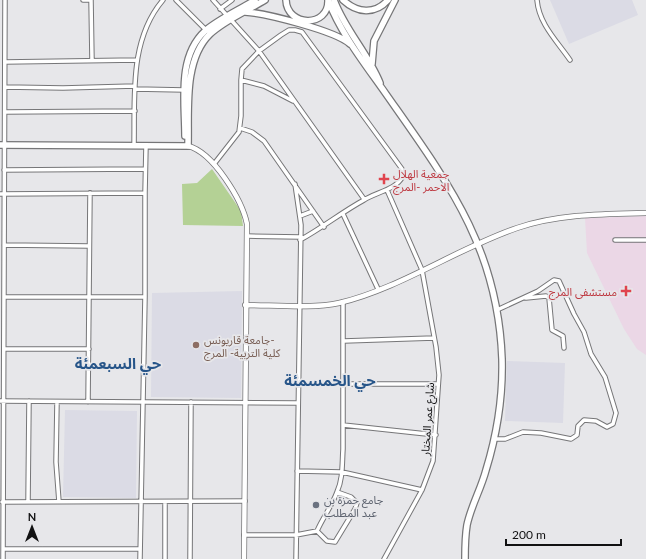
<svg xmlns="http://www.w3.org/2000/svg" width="646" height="559" viewBox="0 0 646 559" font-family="Lato,'Noto Sans Arabic',sans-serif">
<rect width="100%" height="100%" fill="#e7e7ea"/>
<path fill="#dbdbe5" d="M550,0H632L638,15L569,44Z
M242,291L241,398L151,397L152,293Z
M507,361L565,363L563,423L505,421Z
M65,410L137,411L136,498L63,497Z"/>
<path fill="#ebd7e6" d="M646,216V355L637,349L624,329L587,253L585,218Z"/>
<path fill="#b4d195" d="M212,169L241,211L243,226L183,225L182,184L197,183Z"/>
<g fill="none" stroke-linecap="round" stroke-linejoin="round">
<defs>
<path id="street" d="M83,0H91
M91,0L92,60
M176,0L207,31
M213,0L259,51L364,199
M537,0C539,24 557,41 570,60
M220,9L232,0
M5,62L137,60
M241,80L264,86L293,101
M5,87L63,88L135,86
M135,89L184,90
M5,112L135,111
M240,128L252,132L264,141L324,227
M134,146C135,96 129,40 163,0
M214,164L239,132L241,116V80L242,69L259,51L281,35L289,30H295L302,32L402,169L403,176C396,190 376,192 364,200C342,212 322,228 300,240
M4,170L145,169
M295,184L301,225L296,559
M145,193L146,146
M0,194L145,193V297L140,559
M343,214L378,289
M300,216L313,211
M247,236L300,237
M615,240H646
M4,245L89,246
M4,297H145
M526,298L546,296L549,298L552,330L563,336L564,348
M344,341L434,338
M4,349H89
M344,384H438
M0,401L297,403
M57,402L56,462L59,502
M88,402L90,193
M343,425L436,435
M494,439H505L523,432L541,433L571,439L577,435L578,426L584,420L596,421L607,427L613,424L616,413L605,377L591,354L584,332L574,314L559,281L554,280L538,291L497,310
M297,471L342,472L422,490
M2,502L245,501
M28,502L29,401
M317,531L327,541L335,542L355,509L357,503L351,497L337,492
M244,535H296L317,531C323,517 332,506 337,492C343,479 342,464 343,449V302
M3,549H139
M3,559L5,0
M165,559V502
M190,559L191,402
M384,559L422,490L433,461L439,375L436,347L422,270L387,190"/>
<path id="secondary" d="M188,146C213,152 242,200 247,224L244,559
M245,305C271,305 314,309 339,303C399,289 458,248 517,228C558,214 603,214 646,213"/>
<path id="primary" d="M286,0C287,27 329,28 328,0
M328,0C341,34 365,64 386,94C447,181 498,247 502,359C503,397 497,434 486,470C481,489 471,506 467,525C465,537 465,548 465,559
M334,0C345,30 368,53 380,83
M343,0C357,13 375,15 388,0
M245,12C265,13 336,31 350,44
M372,64L374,41L395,0
M185,136C185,101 177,57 205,31C217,20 241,9 255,0
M0,145L188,146C189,111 183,60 210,34C225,20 247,11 265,0"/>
</defs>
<use href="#street" stroke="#767678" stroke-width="5.5"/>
<use href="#secondary" stroke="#767678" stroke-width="6"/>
<use href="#primary" stroke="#767678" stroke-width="8"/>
<use href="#street" stroke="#fff" stroke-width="3.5"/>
<use href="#secondary" stroke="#fff" stroke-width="4.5"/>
<use href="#primary" stroke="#fff" stroke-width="5.5"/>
</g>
<g fill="#e0444e" stroke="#e7e7ea" stroke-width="1.5">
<path d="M382 173h4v4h4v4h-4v4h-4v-4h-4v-4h4z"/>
<path d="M624 285h4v4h4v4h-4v4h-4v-4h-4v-4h4z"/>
</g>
<circle fill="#8d6e63" stroke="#e7e7ea" stroke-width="1.5" cx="196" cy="345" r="4"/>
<circle fill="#6b7280" stroke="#e7e7ea" stroke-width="1.5" cx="316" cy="505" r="4"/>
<g text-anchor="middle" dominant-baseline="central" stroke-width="3.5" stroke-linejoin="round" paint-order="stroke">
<g font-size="11" fill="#be3a42" stroke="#e7e7ea" text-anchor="start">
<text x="393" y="173">جمعية الهلال<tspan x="393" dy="13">الاحمر -المرج</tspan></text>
<text x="617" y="291" text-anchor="end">مستشفى المرج</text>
</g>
<g font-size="11" fill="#785e54" stroke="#e7e7ea" text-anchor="start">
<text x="204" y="339">جامعة قاريونس-<tspan x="204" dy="13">كلية التربية- المرج</tspan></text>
</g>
<g font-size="11" fill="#111112" stroke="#e7e7ea">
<text transform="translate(427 419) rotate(-86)">شارع عمر المختار</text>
</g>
<g font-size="11" fill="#5b616d" stroke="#e7e7ea" text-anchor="start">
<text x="324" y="499">جامع حمزة بن<tspan x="324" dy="13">عبد المطلب</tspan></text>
</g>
<g font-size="15" font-weight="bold" fill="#275589" stroke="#e7e7ea">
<text x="118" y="363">حي السبعمئة</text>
<text x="330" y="380">حي الخمسمئة</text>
</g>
</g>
<g transform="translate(32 527)" stroke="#e7e7ea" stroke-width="3" paint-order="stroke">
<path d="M0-3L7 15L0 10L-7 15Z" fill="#111112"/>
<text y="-6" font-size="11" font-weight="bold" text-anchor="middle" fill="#111112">N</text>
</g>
<path d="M506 539v6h115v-6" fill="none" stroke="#111112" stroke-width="2"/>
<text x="512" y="539" font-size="12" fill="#111112" stroke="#e7e7ea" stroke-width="3" paint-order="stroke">200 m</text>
</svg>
